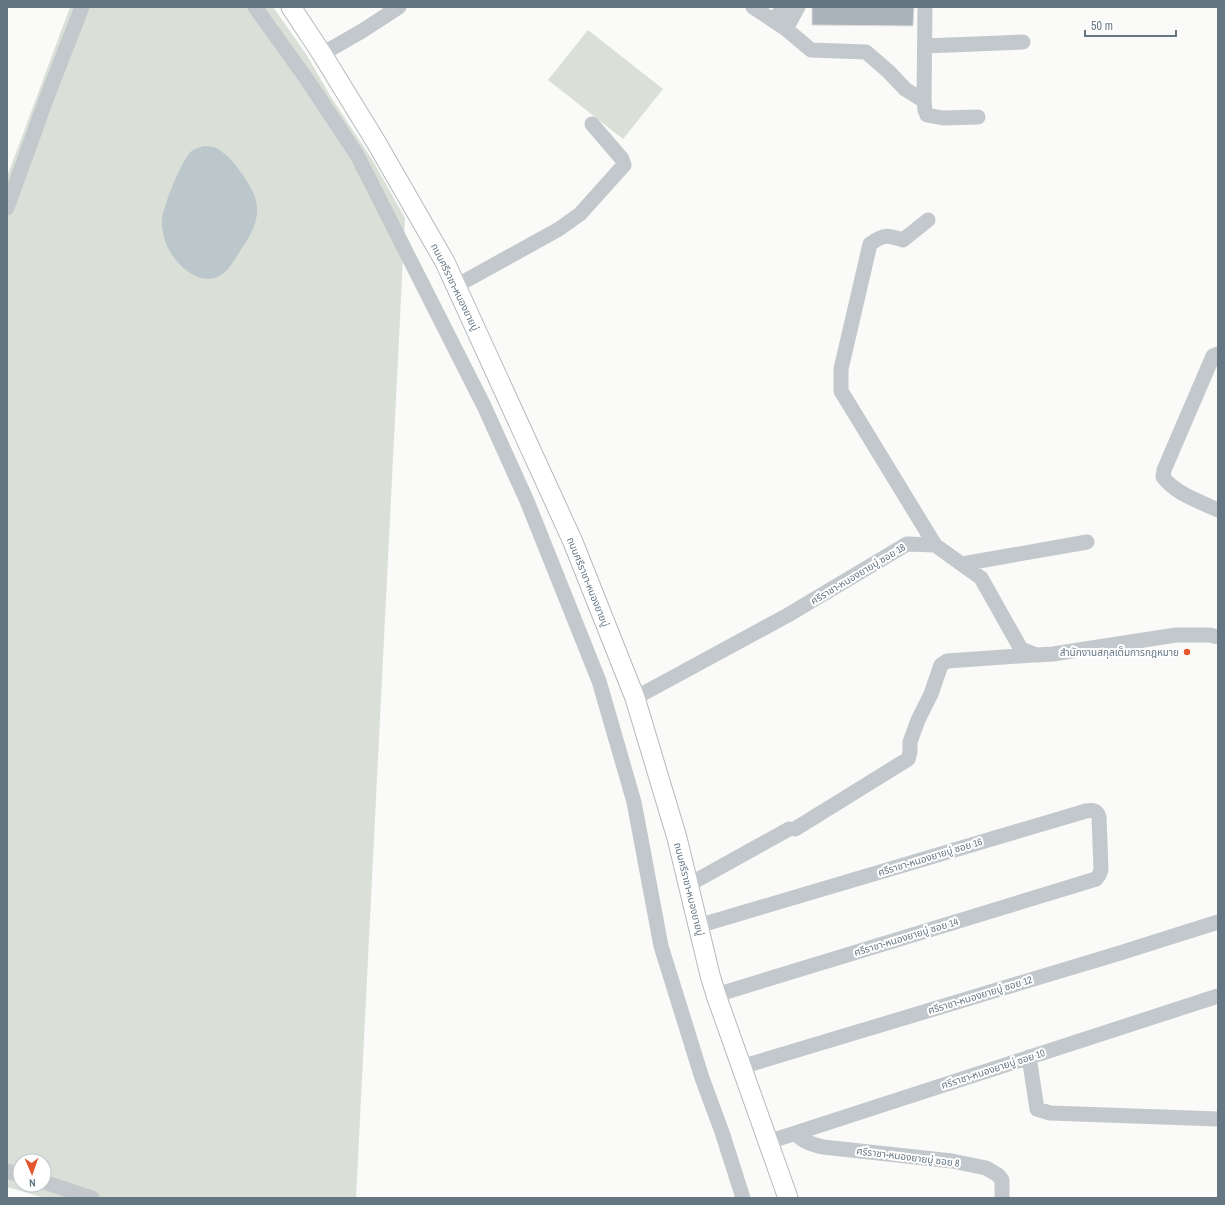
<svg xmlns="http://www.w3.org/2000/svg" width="1225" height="1205" viewBox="0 0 1225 1205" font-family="'Archivo Narrow','Noto Sans Thai',sans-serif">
<rect width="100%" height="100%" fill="#fafaf8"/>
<path fill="#dadfd7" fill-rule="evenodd" d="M70,7H273L306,54L331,97L373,161L405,218L356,1198H45L7,1187V177ZM20,1161H44V1185H20Z
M588,30L663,89L623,139L548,80Z"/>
<path fill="#bbc7cb" d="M205,146C208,147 213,146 216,148C224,152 232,160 237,167C245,178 256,192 257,207C258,224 249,238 240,251C235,259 229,270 221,275C201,288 177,266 168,248C164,240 161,227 162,219C164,205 182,157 193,150C196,148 201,147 205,146Z"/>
<path fill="#aab3b9" stroke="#dcdcda" d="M812,7H914L913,26L812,25Z"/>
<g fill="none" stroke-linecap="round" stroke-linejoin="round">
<defs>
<path id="major" d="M291,7L322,54L376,142L445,262L573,542L635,698L677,838L710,975L716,995L788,1198"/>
</defs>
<use href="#major" stroke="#b5babe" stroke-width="21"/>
<path stroke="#c3c8cc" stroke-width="15" d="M255,7L308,81L357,155L484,406L527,501L599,681L634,802L661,946L702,1078L722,1132L743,1198
M753,7L786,29L811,50L866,52L889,72L905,89L924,101
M925,7L924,101L925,110L927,115L943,118L978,117
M774,21L783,7
M786,29L798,7
M925,46L1023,42
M322,54L362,31L399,7
M7,208L47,97L82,7
M928,220L903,240C887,235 884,234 870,244L841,369V391L935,545
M456,286L559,229L580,214L624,165L622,159L592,124
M1218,354L1213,356L1164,470L1163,477C1176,494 1199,501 1218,510
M962,564L1087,542
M635,698L788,615L907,544L935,545L981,578L1021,649L1036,655L1053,654L1176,635H1210L1218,637
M795,829L908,759L910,752V742L918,720L931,694L941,665L947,661L1033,655
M688,885L789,829
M698,926L1086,811C1093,810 1097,810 1099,817L1101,870L1099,875L1096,879L716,995
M1029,1057L1037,1109L1050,1113L1218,1119
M741,1067L1120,953L1218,922
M796,1133C802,1142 814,1145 823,1147L952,1161L986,1168L998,1175L1002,1180V1198
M768,1142L1218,996
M7,1171L20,1175
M44,1182L92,1198"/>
<use href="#major" stroke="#fff" stroke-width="19"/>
</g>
<circle fill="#e4572e" stroke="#fff" stroke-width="1.5" cx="1187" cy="652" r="4"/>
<g text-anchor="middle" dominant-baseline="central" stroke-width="4" stroke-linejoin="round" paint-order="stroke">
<g font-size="10" fill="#657683" stroke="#fff">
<text transform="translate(455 287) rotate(64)">ถนนศรีราชา-หนองยายบู่</text>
<text transform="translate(858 574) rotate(-31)">ศรีราชา-หนองยายบู่ ซอย 18</text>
<text transform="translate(588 582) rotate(68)">ถนนศรีราชา-หนองยายบู่</text>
<text transform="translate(930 857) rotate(-17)">ศรีราชา-หนองยายบู่ ซอย 16</text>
<text transform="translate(689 889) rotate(76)">ถนนศรีราชา-หนองยายบู่</text>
<text transform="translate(906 937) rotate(-17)">ศรีราชา-หนองยายบู่ ซอย 14</text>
<text transform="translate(980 995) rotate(-17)">ศรีราชา-หนองยายบู่ ซอย 12</text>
<text transform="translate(993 1069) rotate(-18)">ศรีราชา-หนองยายบู่ ซอย 10</text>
<text transform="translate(908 1157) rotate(7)">ศรีราชา-หนองยายบู่ ซอย 8</text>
</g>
<g font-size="10" fill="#657683" stroke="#fff" text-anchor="end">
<text x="1179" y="652">สำนักงานสกุลเต็มการกฎหมาย</text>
</g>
</g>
<rect width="1225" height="1205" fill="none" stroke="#657683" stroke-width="16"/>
<g transform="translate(32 1173) rotate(178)"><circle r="19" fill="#ffffff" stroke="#c1c8cd"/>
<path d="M0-3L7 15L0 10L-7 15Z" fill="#e4572e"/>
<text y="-6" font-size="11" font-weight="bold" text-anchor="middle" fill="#657683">N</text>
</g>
<path d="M1085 30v6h91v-6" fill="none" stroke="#657683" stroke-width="2"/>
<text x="1091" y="30" font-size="12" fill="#657683" stroke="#ffffff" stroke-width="3" paint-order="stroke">50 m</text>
</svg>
